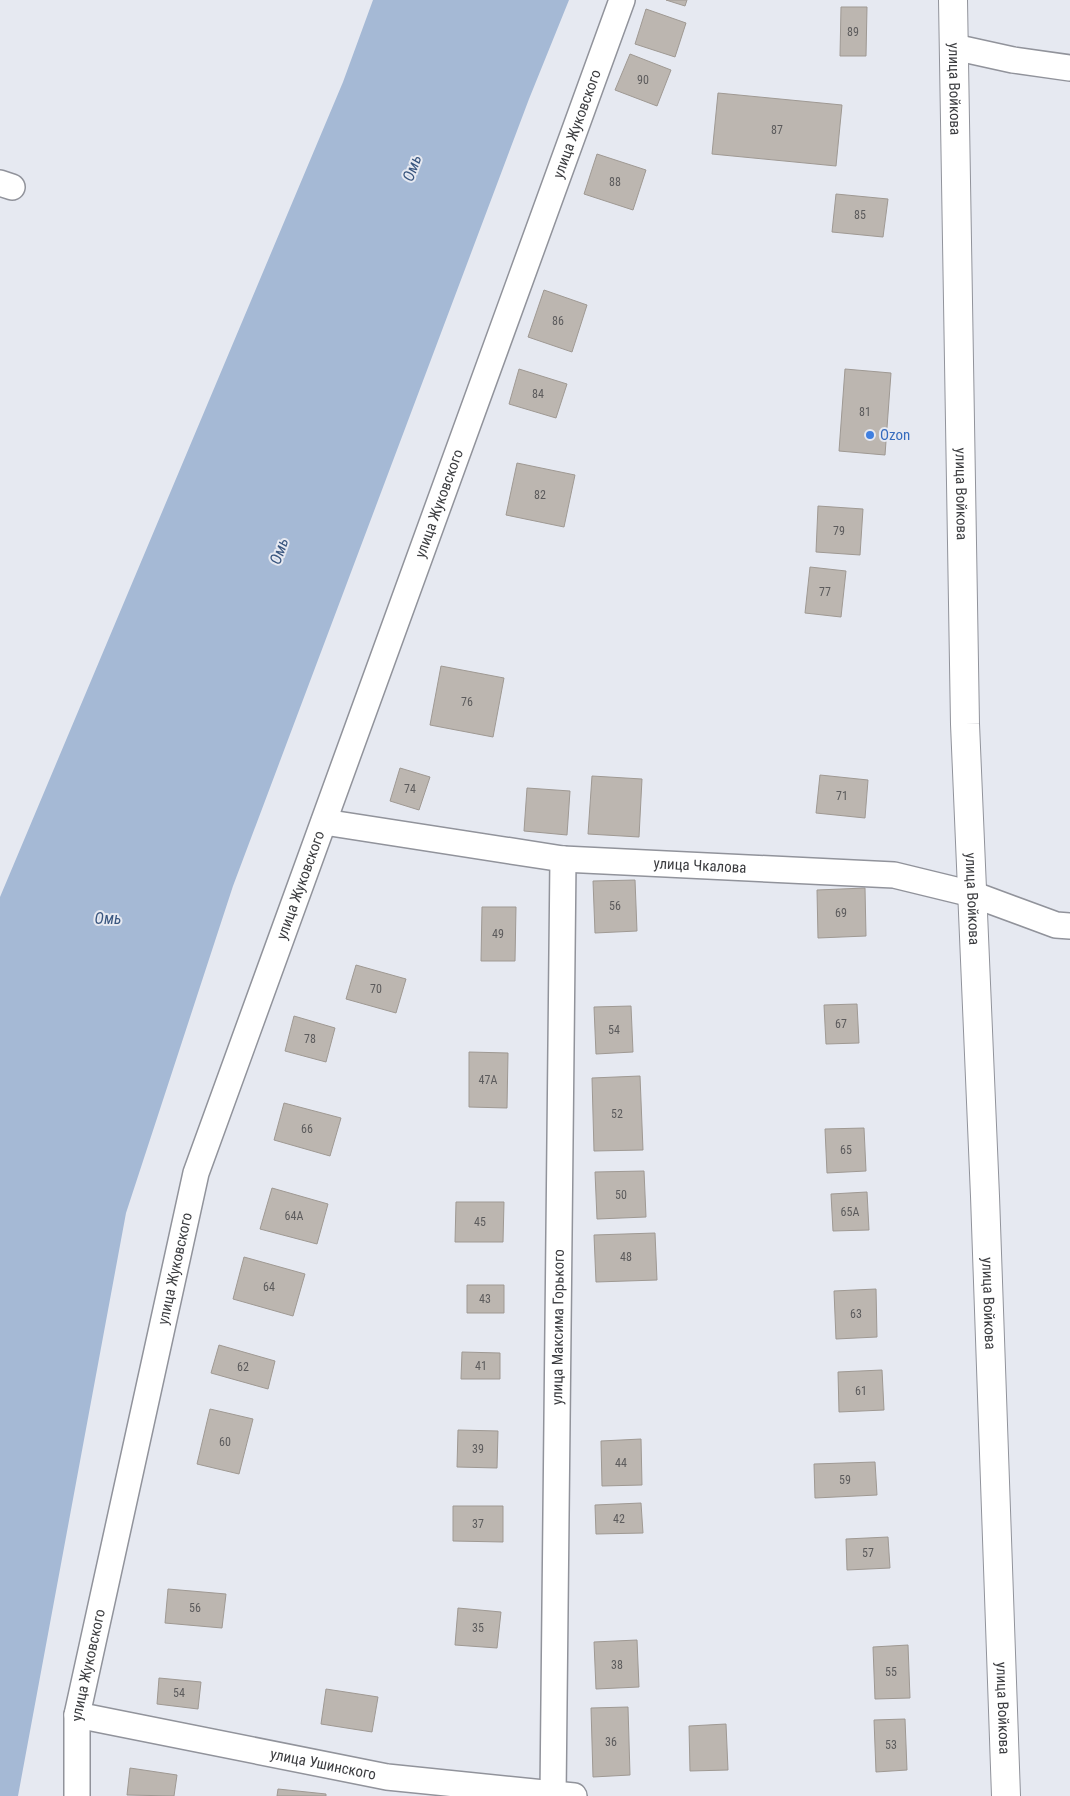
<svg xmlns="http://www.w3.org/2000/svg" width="1070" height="1796" viewBox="0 0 1070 1796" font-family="'Roboto Condensed',sans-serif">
<rect width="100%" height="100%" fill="#e6e9f1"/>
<path fill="#a5b9d5" d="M373,0H569L529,99L233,886L126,1213L18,1796H0V897L343,82Z"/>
<path fill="#bcb6b0" stroke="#9f9993" d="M666,0H687L685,6Z
M841,7H867L866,56H840Z
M646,9L686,23L675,57L635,44Z
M630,54L671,70L657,106L615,90Z
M718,93L842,105L836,166L712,154Z
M597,154L646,170L633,210L584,194Z
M836,194L888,199L883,237L832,232Z
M544,290L587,305L572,352L528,337Z
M519,369L567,384L556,418L509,404Z
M845,369L891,373L885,455L839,451Z
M517,463L575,475L564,527L506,515Z
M818,506L863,509L860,555L816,552Z
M810,567L846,571L841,617L805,613Z
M441,666L504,678L493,737L430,725Z
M400,768L430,777L419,810L390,801Z
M820,775L868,780L865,818L816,813Z
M592,776L642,779L639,837L588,834Z
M527,788L570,791L567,835L524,831Z
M635,880L637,931L595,933L593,881Z
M865,888L866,936L818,938L817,890Z
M482,907H516L515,961H481Z
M356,965L406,979L396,1013L346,999Z
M857,1004L859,1043L826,1044L824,1005Z
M631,1006L633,1052L596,1054L594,1007Z
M294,1016L335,1028L326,1062L285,1051Z
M469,1052L508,1053L507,1108L469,1107Z
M640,1076L643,1150L594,1151L592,1078Z
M284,1103L341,1118L330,1156L274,1140Z
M864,1128L866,1171L827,1173L825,1129Z
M644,1171L646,1217L597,1219L595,1172Z
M272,1188L328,1204L317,1244L260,1229Z
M867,1192L869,1230L833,1231L831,1194Z
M456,1202H504L503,1242H455Z
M655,1233L657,1280L596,1282L594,1235Z
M244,1257L305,1274L293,1316L233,1299Z
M467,1285H504V1313H467Z
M876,1289L877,1337L836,1339L834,1291Z
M219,1345L275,1361L268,1389L211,1373Z
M462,1352L500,1353V1379H461Z
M882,1370L884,1410L839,1412L838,1372Z
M210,1409L253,1419L239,1474L197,1464Z
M458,1430L498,1431L497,1468L457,1467Z
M641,1439L642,1485L602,1486L601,1441Z
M875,1462L877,1495L815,1498L814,1464Z
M641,1503L643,1533L596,1534L595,1505Z
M453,1506H503V1542L453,1541Z
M888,1537L890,1568L847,1570L846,1539Z
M168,1589L226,1594L222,1628L165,1623Z
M458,1608L501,1612L497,1648L455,1645Z
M637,1640L639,1687L596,1689L594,1642Z
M908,1645L910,1698L875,1699L873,1647Z
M159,1678L201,1682L198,1709L157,1704Z
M326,1689L378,1697L372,1732L321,1724Z
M628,1707L630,1775L593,1777L591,1708Z
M905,1719L907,1770L876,1772L874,1720Z
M726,1724L728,1770L690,1771L689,1726Z
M130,1768L177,1775L174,1796L127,1795Z
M278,1789L326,1794V1796H277Z"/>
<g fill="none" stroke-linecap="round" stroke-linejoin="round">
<defs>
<g id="street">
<path d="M954,47L1013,60L1070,68"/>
<path d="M0,183L12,187"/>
<path id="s1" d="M324,822L563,859L894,875L972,894L1056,925L1070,926"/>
<path id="s2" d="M77,1715L387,1777L574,1796"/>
<path id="s3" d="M77,1796V1715L196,1173L622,0"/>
<path id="s4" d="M553,1796L563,859"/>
</g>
<g id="secondary">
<path id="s5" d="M953,0L965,724L985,1196L1006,1796"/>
</g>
</defs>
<use href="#street" stroke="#91939b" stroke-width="28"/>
<use href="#secondary" stroke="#91939b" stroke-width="30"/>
<use href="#street" stroke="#fff" stroke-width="25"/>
<use href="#secondary" stroke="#fff" stroke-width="28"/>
</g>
<circle fill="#3f7fe0" stroke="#e6e9f1" stroke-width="2" cx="870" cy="435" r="5"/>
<g text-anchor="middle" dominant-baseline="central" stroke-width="4" stroke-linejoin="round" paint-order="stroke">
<g font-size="12" fill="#5c5b5c">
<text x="853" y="32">89</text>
<text x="643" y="80">90</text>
<text x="777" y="130">87</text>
<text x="615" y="182">88</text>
<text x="860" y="215">85</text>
<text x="558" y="321">86</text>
<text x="538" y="394">84</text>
<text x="865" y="412">81</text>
<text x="540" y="495">82</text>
<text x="839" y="531">79</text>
<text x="825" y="592">77</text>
<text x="467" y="702">76</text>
<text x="410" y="789">74</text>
<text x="842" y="796">71</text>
<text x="615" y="906">56</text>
<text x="841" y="913">69</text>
<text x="498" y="934">49</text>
<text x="376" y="989">70</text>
<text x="841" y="1024">67</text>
<text x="614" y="1030">54</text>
<text x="310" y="1039">78</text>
<text x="488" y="1080">47А</text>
<text x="617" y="1114">52</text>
<text x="307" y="1129">66</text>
<text x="846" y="1150">65</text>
<text x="621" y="1195">50</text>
<text x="850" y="1212">65А</text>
<text x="294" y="1216">64А</text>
<text x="480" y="1222">45</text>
<text x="626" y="1257">48</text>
<text x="269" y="1287">64</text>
<text x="485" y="1299">43</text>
<text x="856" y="1314">63</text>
<text x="481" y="1366">41</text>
<text x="243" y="1367">62</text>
<text x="861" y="1391">61</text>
<text x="225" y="1442">60</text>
<text x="478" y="1449">39</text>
<text x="621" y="1463">44</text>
<text x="845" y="1480">59</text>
<text x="619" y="1519">42</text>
<text x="478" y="1524">37</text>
<text x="868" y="1553">57</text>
<text x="195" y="1608">56</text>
<text x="478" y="1628">35</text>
<text x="617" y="1665">38</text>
<text x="891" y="1672">55</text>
<text x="179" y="1693">54</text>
<text x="611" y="1742">36</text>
<text x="891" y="1745">53</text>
</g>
<g font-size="15" fill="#3c3d40" stroke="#e6e9f1">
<text stroke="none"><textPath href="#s5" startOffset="89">улица Войкова</textPath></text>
<text stroke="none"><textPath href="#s3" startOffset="1752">улица Жуковского</textPath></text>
<text stroke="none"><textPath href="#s5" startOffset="494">улица Войкова</textPath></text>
<text stroke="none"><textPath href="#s3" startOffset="1348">улица Жуковского</textPath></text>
<text stroke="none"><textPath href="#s1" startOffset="379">улица Чкалова</textPath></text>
<text stroke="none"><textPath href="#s3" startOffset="942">улица Жуковского</textPath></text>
<text stroke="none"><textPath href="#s5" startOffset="899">улица Войкова</textPath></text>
<text stroke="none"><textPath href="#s3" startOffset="538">улица Жуковского</textPath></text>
<text stroke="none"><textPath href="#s5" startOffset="1304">улица Войкова</textPath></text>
<text stroke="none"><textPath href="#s4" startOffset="469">улица Максима Горького</textPath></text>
<text stroke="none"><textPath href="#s3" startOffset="132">улица Жуковского</textPath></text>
<text stroke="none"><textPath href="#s5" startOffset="1709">улица Войкова</textPath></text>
<text stroke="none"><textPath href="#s2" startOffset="251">улица Ушинского</textPath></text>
</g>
<g font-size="15" fill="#366cbe" stroke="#e6e9f1" text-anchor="start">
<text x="880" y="435">Ozon</text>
</g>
<g font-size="16" font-style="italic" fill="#39567f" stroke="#e6e9f1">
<text transform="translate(412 168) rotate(-70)">Омь</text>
<text transform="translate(279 551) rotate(-71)">Омь</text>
<text x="108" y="918">Омь</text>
</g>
</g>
</svg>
